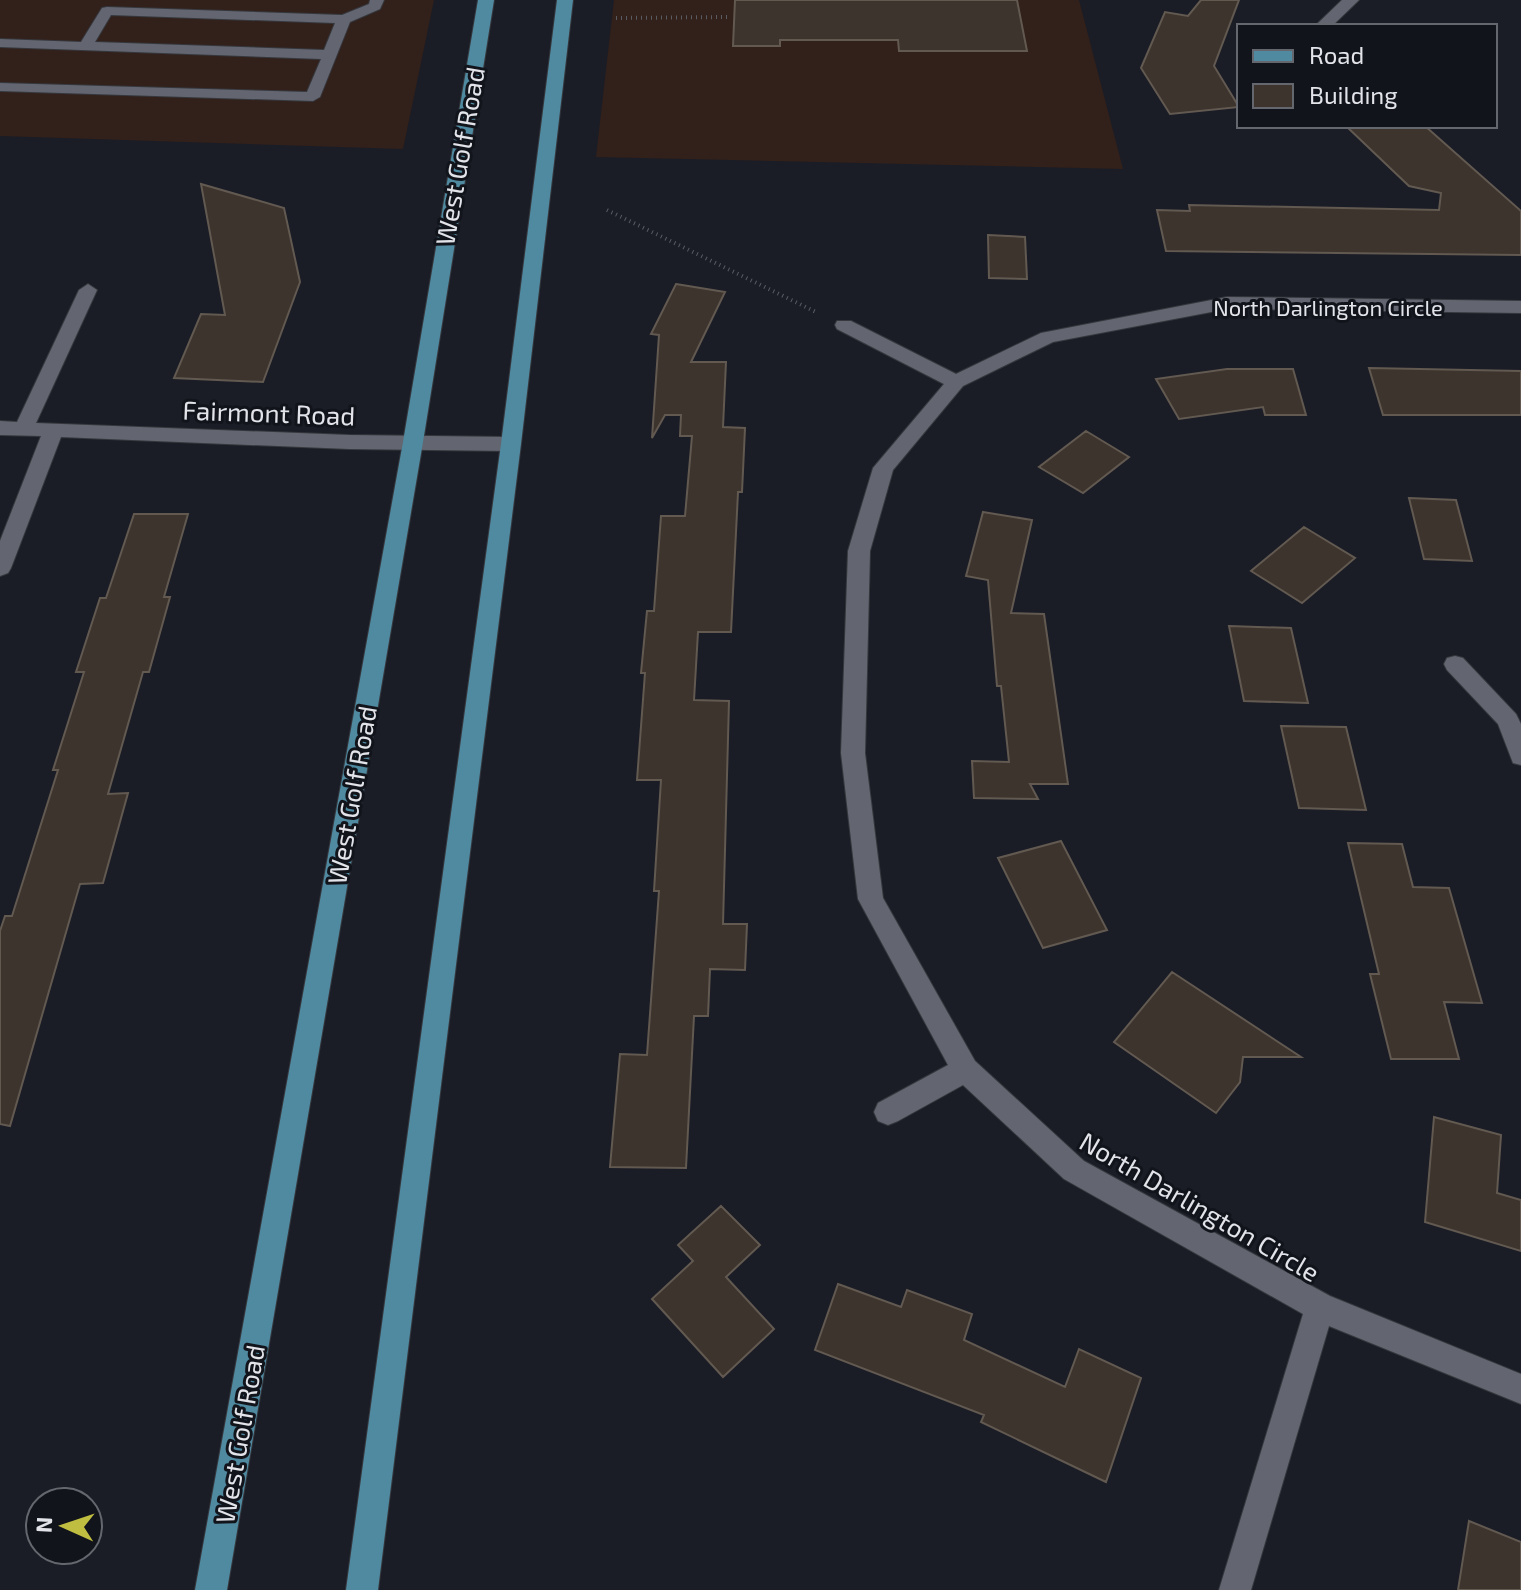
<svg xmlns="http://www.w3.org/2000/svg" width="1521" height="1590" viewBox="0 0 1521 1590" font-family="'Exo 2',sans-serif">
<rect width="100%" height="100%" fill="#1b1d26"/>
<path fill="#32201a" d="M0,0H434L403,149L0,136Z
M614,0H1079L1123,169L596,157Z"/>
<path fill="#3c342d" stroke="#625951" stroke-width="2" d="M735,0H1017L1027,51H899L898,40H780V46H733Z
M1201,0H1239L1214,66L1239,107L1170,114L1141,68L1165,12L1188,16Z
M1346,126H1425L1521,211V255L1166,251L1157,210L1190,211L1189,205L1439,210L1441,193L1409,186Z
M201,184L284,208L300,282L263,382L174,378L201,314L225,315Z
M988,235L1025,237L1027,279L989,278Z
M676,284L725,292L691,362H726L723,427L745,428L742,492H738L731,632H698L694,700L729,701L723,924H747L745,970L710,969L708,1016H694L686,1168L610,1167L620,1054L647,1055L659,891H654L661,780H637L645,673H641L647,611H654L661,516H685L692,436H680L681,415H665L652,438L659,335L651,334Z
M1369,368L1521,371V415H1383Z
M1227,369H1293L1306,415H1265L1263,407L1179,419L1156,379Z
M1086,431L1129,457L1083,493L1039,467Z
M1409,498L1456,500L1472,561L1424,559Z
M983,512L1032,520L1011,613L1044,614L1068,784H1030L1038,799L974,798L972,761L1009,762L1001,686H997L988,580L966,576Z
M134,514H188L164,597H170L149,672H143L108,794L128,793L103,883L80,884L10,1126L0,1124V931L5,916H12L58,770H53L84,672H76L100,598H106Z
M1304,527L1355,558L1302,603L1251,571Z
M1229,626L1291,628L1308,703L1244,701Z
M1281,726L1346,727L1366,810L1299,808Z
M1061,841L1107,930L1043,948L998,858Z
M1348,843L1402,844L1413,887L1449,888L1482,1003L1444,1002L1459,1059H1391L1370,974H1379Z
M1172,972L1301,1057H1243L1240,1082L1216,1113L1114,1042Z
M1434,1117L1501,1135L1497,1193L1521,1200V1251L1425,1222Z
M721,1206L760,1245L726,1277L774,1329L723,1377L652,1299L693,1261L678,1245Z
M838,1284L901,1307L907,1290L972,1314L964,1340L1065,1387L1079,1349L1141,1378L1106,1482L981,1422L984,1415L815,1350Z
M1469,1521L1521,1542V1590H1458Z"/>
<g fill="none" stroke-linecap="round" stroke-linejoin="round">
<defs>
<path id="lane" d="M370,0H384L380,9L350,22L320,97L313,101L0,91V83L307,92L321,59L0,47V39L81,42L102,8L107,7L342,15L369,4ZM111,15L335,23L324,50L95,42Z"/>
<path id="street" d="M1342,0H1359L1332,26H1315Z
M88,284L97,290L36,423L349,435L511,437L521,444L511,451L349,449L61,437L11,568L8,573L0,576V541L41,436L0,435V421L17,422L79,290Z
M1227,297L1521,301V313L1227,309L1053,342L963,386L893,470L870,551L865,753L883,898L975,1061L1084,1161L1330,1296L1521,1374V1404L1329,1326L1251,1590H1219L1303,1314L1064,1179L963,1085L898,1121L888,1125L878,1121L874,1112L878,1103L948,1065L858,899L841,753L848,551L873,468L944,384L837,329L835,325L837,321H851L956,374L1041,333Z
M1455,656L1463,658L1516,714L1521,724V765L1513,763L1498,724L1447,670L1444,664L1447,658Z"/>
<path id="primary" d="M478,0H494L423,442L227,1590H195L403,442Z
M557,0H573L521,444L378,1590H346L501,444Z"/>
</defs>
<use href="#lane" stroke="#36383e" stroke-width="2"/>
<use href="#street" stroke="#36383e" stroke-width="2"/>
<use href="#primary" stroke="#36383e" stroke-width="2"/>
<path stroke="#5a5c64" stroke-width="4" stroke-dasharray="1 4" stroke-linecap="butt" d="M616,18L727,17
M607,210L818,313"/>
<use href="#lane" fill="#636670" fill-rule="evenodd"/>
<use href="#street" fill="#636670" fill-rule="evenodd"/>
<use href="#primary" fill="#508aa1" fill-rule="evenodd"/>
</g>
<g text-anchor="middle" dominant-baseline="central" stroke-width="6" stroke-linejoin="round" paint-order="stroke">
<g font-size="22" fill="#e2e4ea" stroke="#12141c">
<text x="1328" y="307">North Darlington Circle</text>
</g>
<g font-size="26" fill="#e2e4ea" stroke="#12141c">
<text transform="translate(459 156) rotate(-80)">West Golf Road</text>
<text transform="translate(269 412) rotate(2)">Fairmont Road</text>
<text transform="translate(351 795) rotate(-80)">West Golf Road</text>
<text transform="translate(1200 1206) rotate(30)">North Darlington Circle</text>
<text transform="translate(239 1434) rotate(-80)">West Golf Road</text>
</g>
</g>
<rect x="1237" y="24" width="260" height="104" fill="#12141c" stroke="#65676e" stroke-width="2"/>
<rect x="1253" y="50" width="40" height="12" fill="#508aa1" stroke="#65676e" stroke-width="2"/>
<text x="1309" y="64" font-size="24" fill="#e2e4ea">Road</text>
<rect x="1253" y="84" width="40" height="24" fill="#3c342d" stroke="#65676e" stroke-width="2"/>
<text x="1309" y="104" font-size="24" fill="#e2e4ea">Building</text>
<g transform="translate(64 1526) rotate(273)"><circle r="38" fill="#12141c" stroke="#65676e" stroke-width="2"/>
<path d="M0-6L14 30L0 20L-14 30Z" fill="#c0be41"/>
<text y="-12" font-size="22" font-weight="bold" text-anchor="middle" fill="#e2e4ea">N</text>
</g>
</svg>
